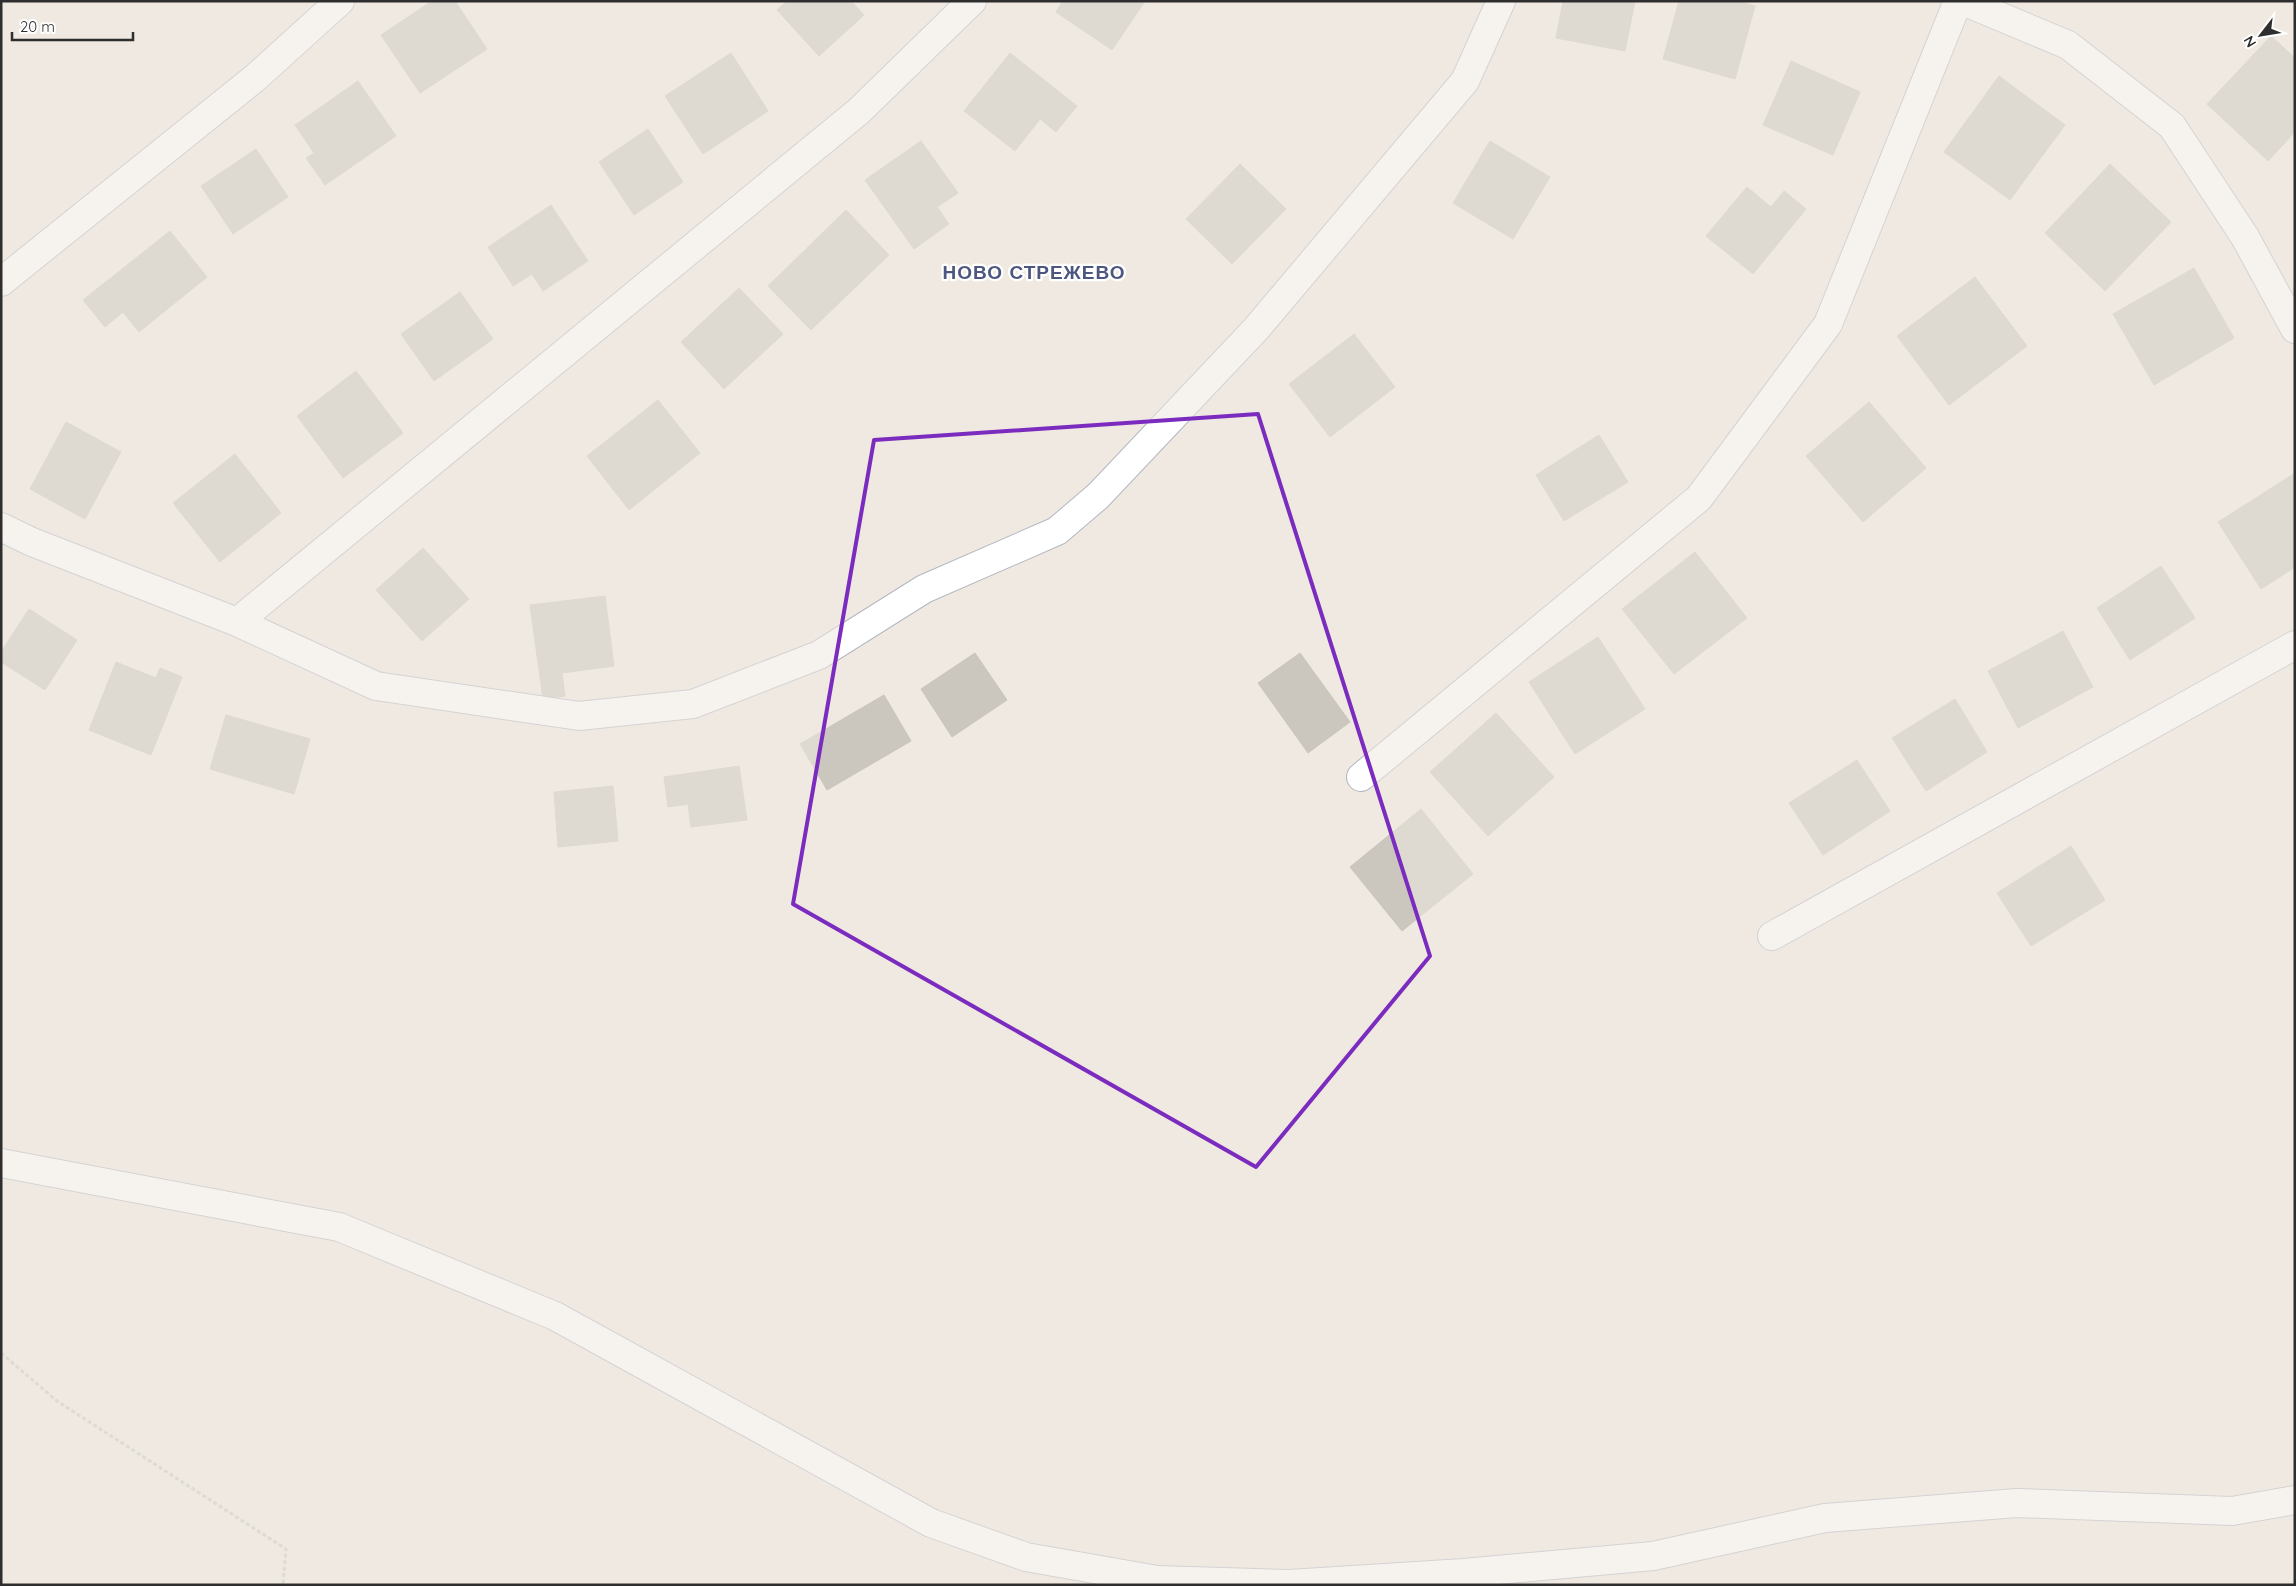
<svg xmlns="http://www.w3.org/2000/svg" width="2296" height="1586" viewBox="0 0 2296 1586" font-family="Quicksand,sans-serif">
<rect width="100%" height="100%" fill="#efe9e1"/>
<path fill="#cbc7bf" stroke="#cbc5ba" d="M432,1H455L487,49L420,93L381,35Z
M787,1H851L864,15L819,56L777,10Z
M1063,1H1145L1112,50L1056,12Z
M1563,1H1635L1625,51L1556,38Z
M1679,1H1738L1755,6L1735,79L1663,59Z
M2271,36L2295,58V132L2268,161L2207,104Z
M731,53L768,111L703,154L665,96Z
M1010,53L1077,106L1056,132L1040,119L1015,151L964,111Z
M1791,61L1860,92L1833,155L1763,125Z
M1999,76L2065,125L2010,200L1944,152Z
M358,81L396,136L325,185L306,158L314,153L295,125Z
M648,129L683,182L634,215L599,162Z
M921,141L958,193L937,207L949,224L914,249L865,180Z
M1490,141L1550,177L1513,239L1453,203Z
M256,149L288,197L233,234L201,186Z
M1240,164L1286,209L1232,264L1186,219Z
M2110,164L2171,222L2105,291L2045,233Z
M1747,187L1771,207L1784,191L1806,209L1753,274L1706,236Z
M551,205L588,261L543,291L532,274L513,286L488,247Z
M846,210L889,255L811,330L768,286Z
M170,231L207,277L139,332L123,312L105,327L83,300Z
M2194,268L2234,338L2154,385L2113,314Z
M1975,277L2027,346L1949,405L1897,336Z
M739,288L783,334L724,389L681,342Z
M460,292L493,339L434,381L401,334Z
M1354,334L1395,387L1330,437L1289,384Z
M356,371L403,433L343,478L297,416Z
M658,400L700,453L629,510L587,456Z
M1869,402L1926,468L1863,522L1806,456Z
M66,422L121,452L85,519L30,489Z
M1599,435L1628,482L1564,521L1536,475Z
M235,454L281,513L220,562L173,503Z
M2295,473V567L2261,589L2218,522Z
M423,548L469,599L422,641L376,590Z
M1695,552L1747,618L1674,674L1622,609Z
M2161,566L2195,618L2130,660L2097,608Z
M605,596L614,666L562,673L565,696L543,699L530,605Z
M29,609L77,640L45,690L1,662V652Z
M2063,631L2093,687L2018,728L1988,671Z
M1598,637L1645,709L1575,754L1529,682Z
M975,653L1007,700L952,737L921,689Z
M1300,653L1350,722L1308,753L1258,683Z
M116,662L156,678L160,668L182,677L151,755L89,730Z
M884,695L911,741L827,790L800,744Z
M1955,699L1987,752L1926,791L1892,738Z
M1496,713L1554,777L1488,836L1430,772Z
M226,715L310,739L294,794L210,769Z
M1857,760L1890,811L1823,855L1789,803Z
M739,766L747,820L691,827L688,804L668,807L664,777Z
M613,786L618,841L558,847L554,792Z
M1421,809L1473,874L1402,931L1350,867Z
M2071,846L2105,900L2031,946L1997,893Z"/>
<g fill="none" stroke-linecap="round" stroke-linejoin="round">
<defs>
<path id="street" d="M1963,1L2068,45L2172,126L2245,237L2295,329
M1,282L255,78L340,1
M1,527L32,542L237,622L376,686L579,716L693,704L819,655L924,589L1057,531L1098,496L1256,329L1465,81L1501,1
M237,622L859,111L972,1
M1361,777L1699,498L1828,324L1958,1
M1772,936L2295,645"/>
<path id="secondary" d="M1,1163L339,1227L555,1316L931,1523L1026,1557L1157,1580L1289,1584L1464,1573L1653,1556L1825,1518L2017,1503L2232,1511L2295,1500"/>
</defs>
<use href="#street" stroke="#b4b7c1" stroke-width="30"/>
<use href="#secondary" stroke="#b4b7c1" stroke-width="30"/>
<path stroke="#c9c9c9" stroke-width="3" stroke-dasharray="4 2.5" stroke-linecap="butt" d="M1,1353L57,1401L286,1549L283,1585"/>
<use href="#street" stroke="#fff" stroke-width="28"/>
<use href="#secondary" stroke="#fff" stroke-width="28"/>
</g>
<path d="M0 0H2296V1586H0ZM1258,414L1430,956L1256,1167L793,904L874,440Z" fill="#efe9e1" fill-opacity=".55" fill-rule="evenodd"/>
<path fill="none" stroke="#7b2cbf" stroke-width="4" stroke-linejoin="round" d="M1258,414L1430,956L1256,1167L793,904L874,440Z"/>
<g text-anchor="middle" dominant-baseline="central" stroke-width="4.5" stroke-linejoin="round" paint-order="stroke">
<g font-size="19" font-weight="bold" letter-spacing="1" fill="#4d5680" stroke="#fff">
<text x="1034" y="272">НОВО СТРЕЖЕВО</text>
</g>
</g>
<rect width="2296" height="1586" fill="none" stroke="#2e2e2e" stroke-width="5"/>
<g transform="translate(2261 35) rotate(239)" stroke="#ffffff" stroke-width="4" paint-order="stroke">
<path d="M0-4L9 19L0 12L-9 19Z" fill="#2e2e2e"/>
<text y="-8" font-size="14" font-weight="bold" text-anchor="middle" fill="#2e2e2e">N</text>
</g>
<path d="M12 32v8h121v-8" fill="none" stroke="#2e2e2e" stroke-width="2.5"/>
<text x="20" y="32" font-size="15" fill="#2e2e2e" stroke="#ffffff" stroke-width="4" paint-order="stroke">20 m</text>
</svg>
